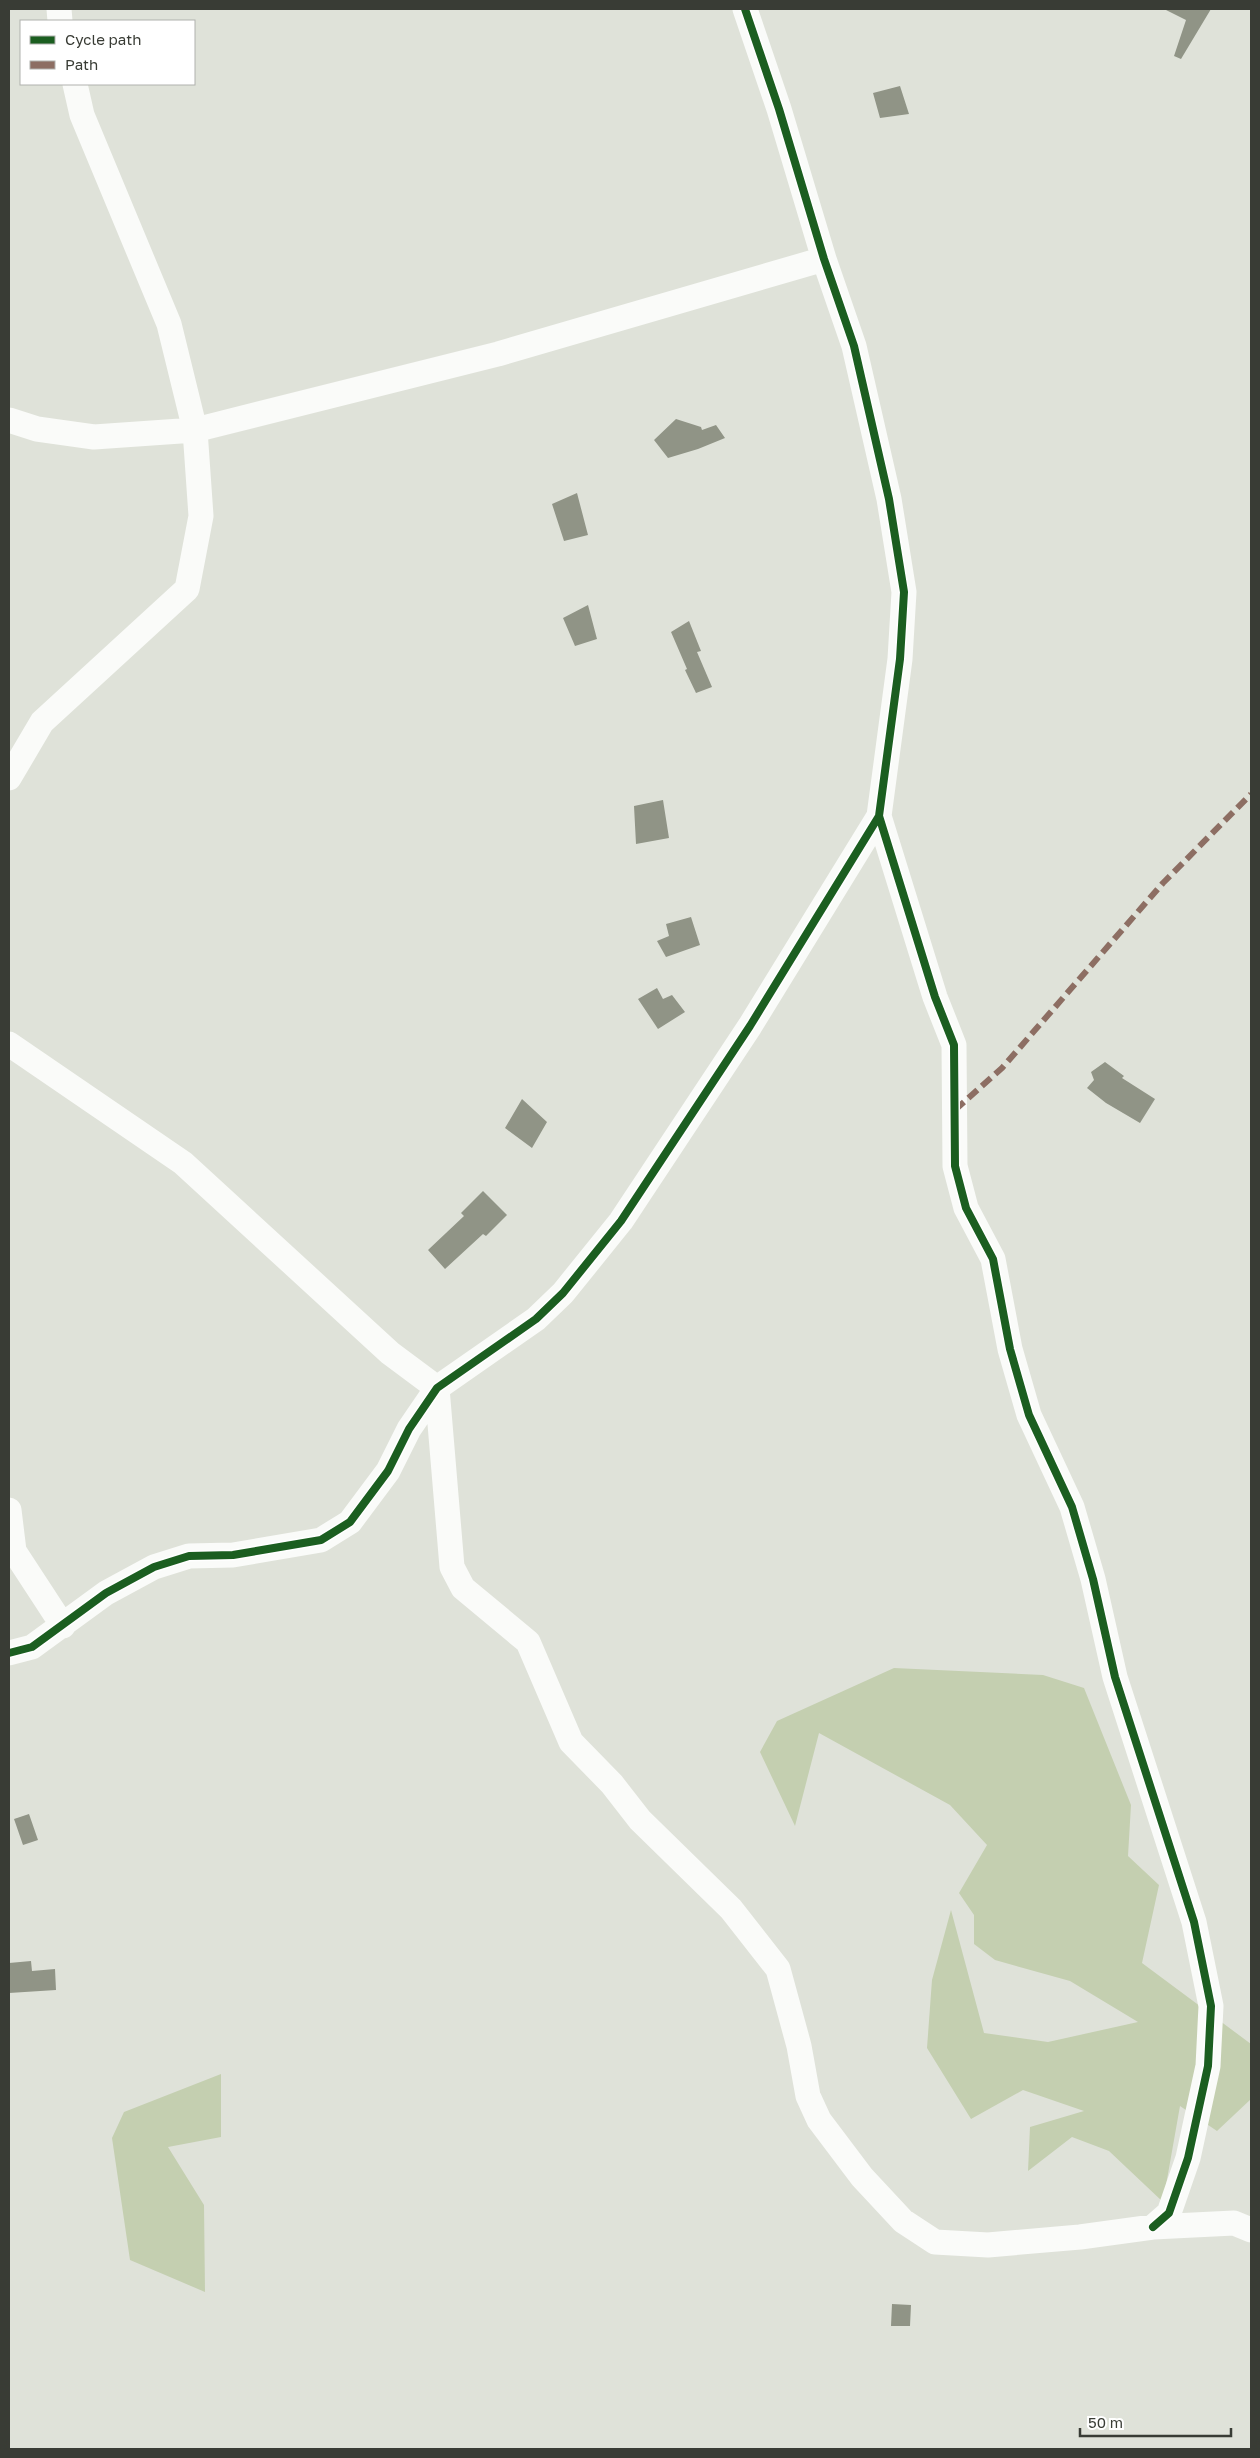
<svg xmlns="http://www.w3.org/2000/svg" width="1260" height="2458" viewBox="0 0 1260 2458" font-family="'Golos Text',sans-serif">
<rect width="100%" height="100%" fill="#dfe2d9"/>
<path fill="#c4cfb0" d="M894,1668L1043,1675L1084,1688L1131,1805L1128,1856L1159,1885L1142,1963L1251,2044V2099L1217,2131L1180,2106L1163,2202L1109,2151L1072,2137L1028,2171L1030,2127L1084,2111L1023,2090L971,2119L927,2048L932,1980L951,1910L984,2033L1048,2042L1138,2022L1070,1981L995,1960L974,1944V1915L959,1893L987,1845L950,1805L819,1733L795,1826L760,1752L777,1721Z
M221,2074V2137L168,2147L204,2205L205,2292L130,2260L112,2138L124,2112Z"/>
<path fill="#909486" d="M1164,9H1211L1181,59L1174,56L1186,20Z
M900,86L909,114L880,118L873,93Z
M676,419L701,427L702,430L716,425L725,438L698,449L668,458L654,440Z
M577,493L588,535L564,541L552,504Z
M588,605L597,639L575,646L563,618Z
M689,621L701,651L697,652L712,687L696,693L685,670L687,669L671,632Z
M663,800L669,838L636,844L634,806Z
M691,917L700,945L666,957L657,941L669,936L666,924Z
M657,988L663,999L672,995L685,1012L658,1029L638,999Z
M1105,1062L1124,1076L1122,1078L1155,1099L1140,1123L1106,1103L1087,1088L1094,1080L1091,1072Z
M522,1099L547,1122L532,1148L505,1128Z
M483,1191L507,1215L486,1236L483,1234L445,1269L428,1250L464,1216L461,1213Z
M29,1814L38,1840L23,1845L14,1819Z
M31,1961L32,1971L55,1969L56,1990L9,1993V1963Z
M892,2304L911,2305L910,2326H891Z"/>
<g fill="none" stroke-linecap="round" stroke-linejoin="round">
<path stroke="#fafbf9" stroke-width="25" d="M59,9L60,21
M9,420L37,429L94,437L195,430L498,354L824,259
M9,778L42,722L187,589L201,516L195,430L169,324L82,115L75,84
M879,816L935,997L954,1045L955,1166L966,1208L993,1259L1010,1349L1029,1415L1072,1507L1093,1579L1115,1677L1194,1922L1211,2006L1208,2066L1188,2158L1169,2213L1153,2227
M9,1044L183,1163L390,1353L437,1388L452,1567L463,1588L528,1642L571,1742L612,1784L640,1820L731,1909L778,1969L799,2046L808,2096L819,2120L862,2177L903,2221L935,2242L988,2245L1080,2237L1153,2227L1234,2223L1251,2230
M9,1510L14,1551L63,1626
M9,1653L32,1647L106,1593L154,1567L189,1556L233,1555L321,1540L350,1522L388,1471L409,1429L437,1388L536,1319L563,1293L621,1221L750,1026L879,816L900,659L904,592L889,499L854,346L824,259L779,109L745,9"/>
<path stroke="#8d6e63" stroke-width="6" stroke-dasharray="12 6" stroke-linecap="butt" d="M955,1110L1002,1068L1163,883L1251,794"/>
<defs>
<path id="cycleway" d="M879,816L935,997L954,1045L955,1166L966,1208L993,1259L1010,1349L1029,1415L1072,1507L1093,1579L1115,1677L1194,1922L1211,2006L1208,2066L1188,2158L1169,2213L1153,2227
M9,1653L32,1647L106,1593L154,1567L189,1556L233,1555L321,1540L350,1522L388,1471L409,1429L437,1388L536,1319L563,1293L621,1221L750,1026L879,816L900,659L904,592L889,499L854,346L824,259L779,109L745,9"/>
</defs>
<use href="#cycleway" stroke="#fff" stroke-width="11"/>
<use href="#cycleway" stroke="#1b5e20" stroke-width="8"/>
</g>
<rect width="1260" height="2458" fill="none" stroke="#393c35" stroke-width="20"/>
<rect x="20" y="20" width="175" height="65" fill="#ffffff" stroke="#b0b1ae"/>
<rect x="30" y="36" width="25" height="8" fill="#1b5e20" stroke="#b0b1ae"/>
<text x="65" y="45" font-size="15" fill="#393c35">Cycle path</text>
<rect x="30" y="61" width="25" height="8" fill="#8d6e63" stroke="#b0b1ae"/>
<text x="65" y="70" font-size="15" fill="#393c35">Path</text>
<path d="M1080 2428v8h151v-8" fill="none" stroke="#393c35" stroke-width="2.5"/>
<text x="1088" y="2428" font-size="15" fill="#393c35" stroke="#ffffff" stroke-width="4" paint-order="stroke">50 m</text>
</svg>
